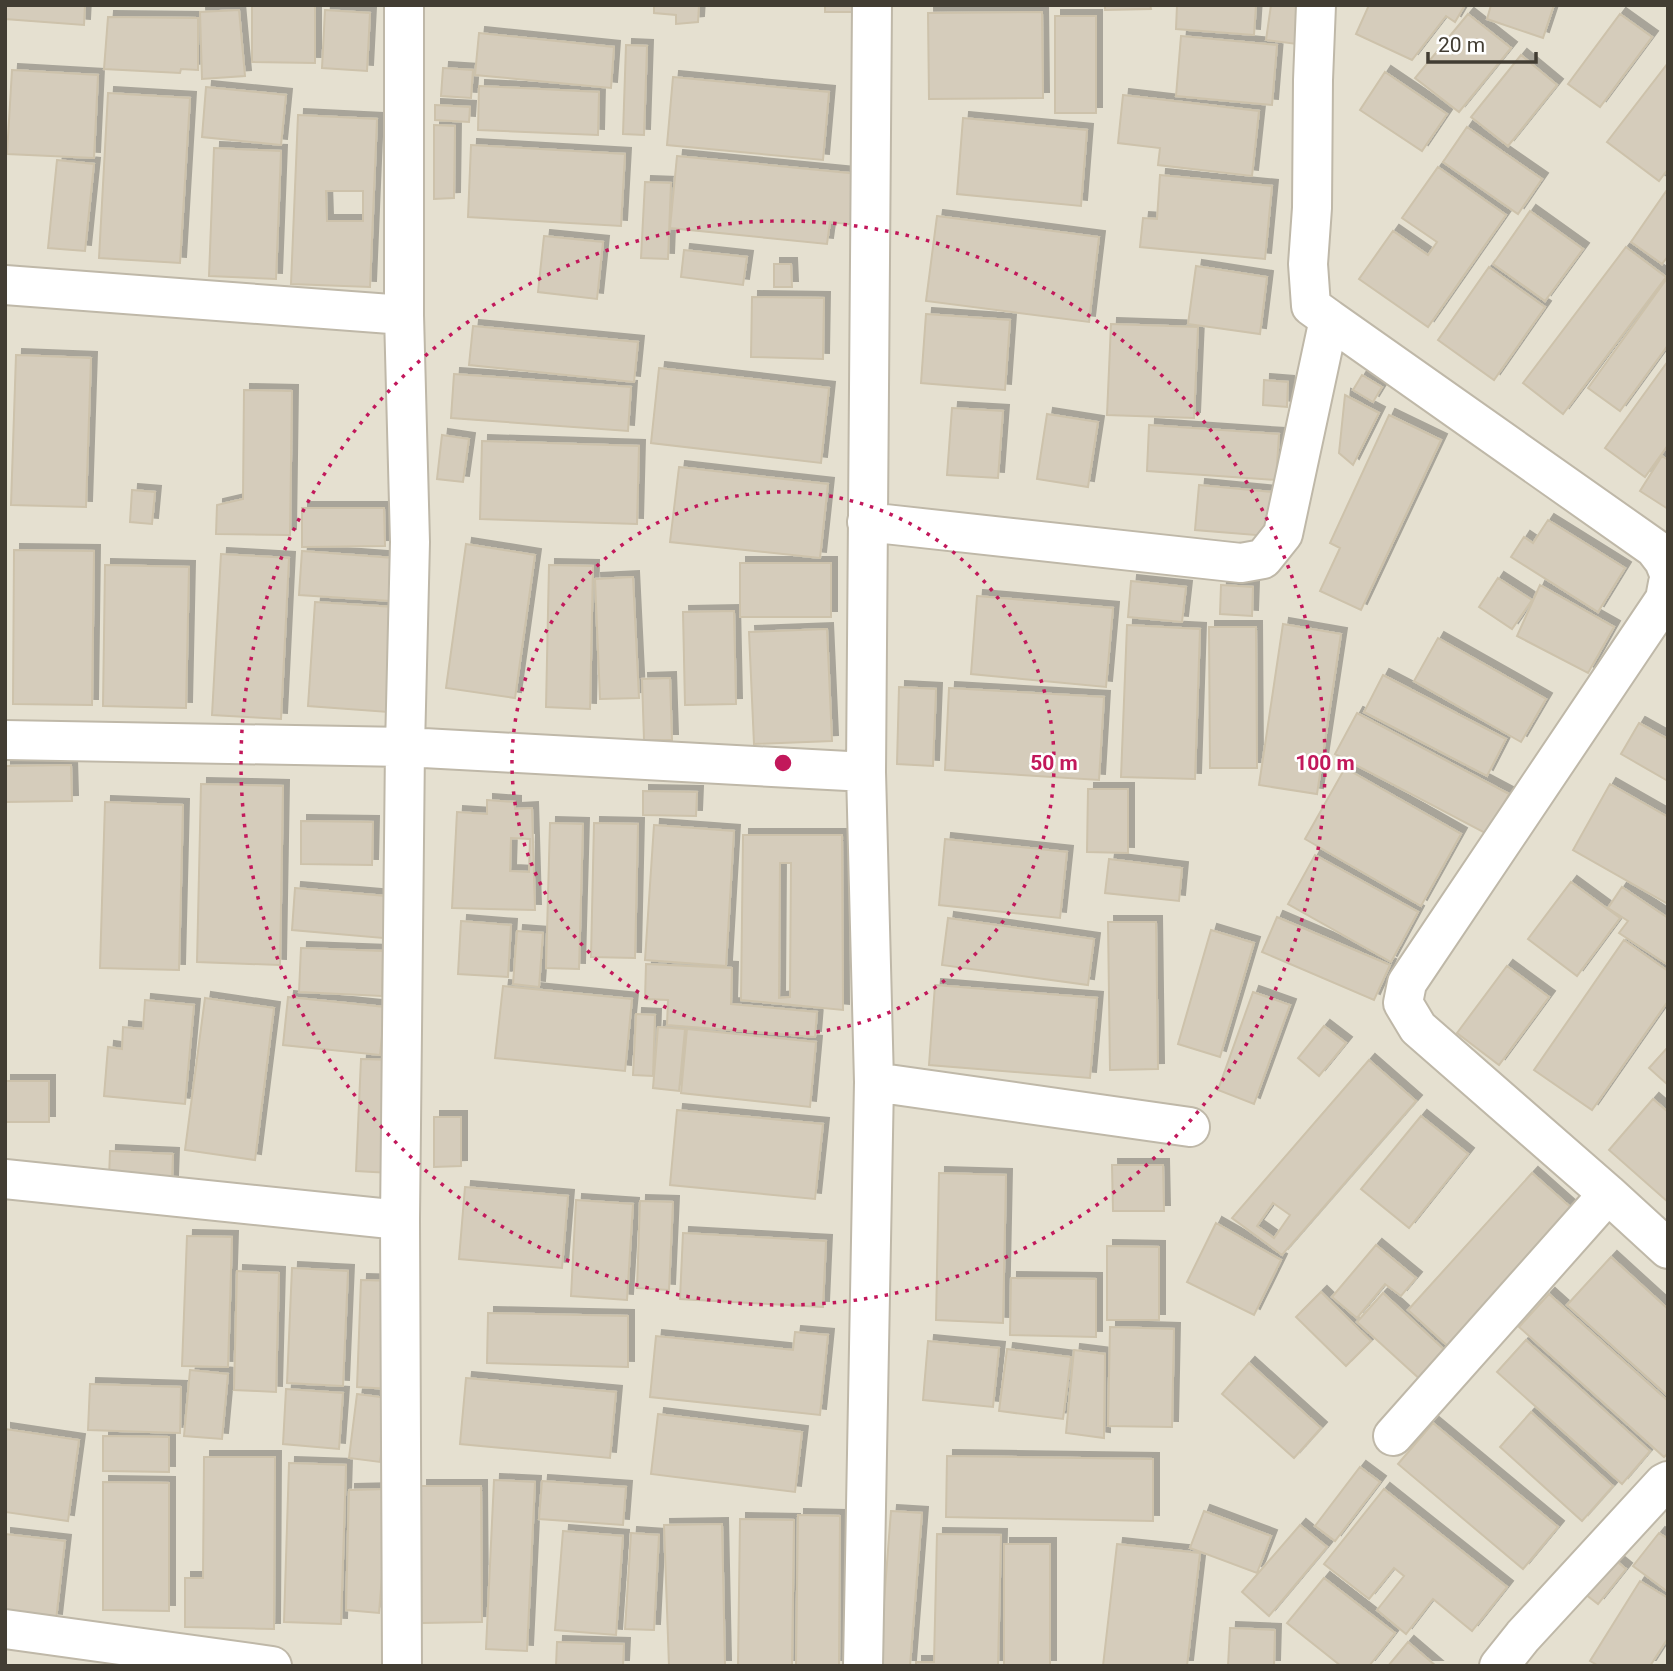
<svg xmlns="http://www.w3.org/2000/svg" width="1673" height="1671" viewBox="0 0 1673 1671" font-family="Roboto,sans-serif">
<defs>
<filter id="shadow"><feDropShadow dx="6" dy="-6" stdDeviation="0" flood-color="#0004"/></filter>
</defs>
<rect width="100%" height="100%" fill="#f1ede2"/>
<path fill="#e5e0d0" d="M5,5H1668V1666H5Z"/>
<path fill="#d5ccbb" stroke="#cdc2ab" stroke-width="2" fill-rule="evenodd" filter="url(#shadow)" d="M5,5H85L84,25L5,19Z
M252,5H315V63L252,62Z
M654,5H699L698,22L676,24V15L654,13Z
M825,5H862V12H825Z
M1105,5H1150L1151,9L1105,10Z
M1177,5H1256L1254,35L1176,29Z
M1271,5H1309L1304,45L1266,40Z
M1369,5H1465L1455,22L1446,16L1412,60L1356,34Z
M1491,5H1554L1543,38L1487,19Z
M239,10L245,76L202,79L200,12Z
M325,10L370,13L367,71L322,68Z
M1042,12L1043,98L929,99L928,13Z
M1468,14L1511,48L1459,112L1415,78Z
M1620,14L1652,37L1600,107L1568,84Z
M1055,16H1096V113H1055Z
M108,17L198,18V70L181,69L180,73L104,69Z
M479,33L614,47L611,88L475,75Z
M1181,36L1277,45L1272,105L1176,96Z
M626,45L647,46L644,135L623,134Z
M1521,55L1557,85L1508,146L1471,117Z
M1668,63V169L1659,181L1607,142Z
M443,68L473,70L471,98L441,96Z
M12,70L98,75L94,158L7,154Z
M1385,72L1447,114L1422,151L1360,110Z
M673,77L829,92L823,160L667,145Z
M479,86L599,92L598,135L478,130Z
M206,87L286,95L281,145L202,137Z
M108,93L190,98L180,263L99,258Z
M1123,95L1259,111L1252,176L1158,165L1160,148L1118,143Z
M435,105L470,107L469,122L435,120Z
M298,115L377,119L370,287L291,284ZM326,191H363V221H327Z
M963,118L1087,130L1081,206L957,194Z
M434,125L455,126L454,198L434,199Z
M1467,127L1542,179L1518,214L1443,162Z
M471,145L625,154L621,226L468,217Z
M214,148L281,151L276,279L209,276Z
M677,156L859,174L855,225L830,222L827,244L670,228Z
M57,160L94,164L85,251L48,248Z
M1438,167L1506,215L1428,327L1359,279L1393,231L1428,255L1437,242L1402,218Z
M1160,175L1272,186L1265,259L1140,247L1143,218L1157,219Z
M645,182L671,183L668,259L641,258Z
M1667,190L1668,256L1662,264L1631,242Z
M1530,211L1583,249L1545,301L1493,264Z
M937,216L1099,237L1089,322L926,301Z
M544,236L603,242L597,299L538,292Z
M1626,247L1666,277L1563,414L1523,383Z
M684,250L747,257L743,285L681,277Z
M774,264H791L792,287H774Z
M1196,266L1267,277L1260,334L1188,324Z
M1489,267L1545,307L1494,380L1438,340Z
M1668,277V345L1620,411L1588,388Z
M752,297L824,298L823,359L751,357Z
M926,314L1010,320L1005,390L921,383Z
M1111,324L1198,327L1194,418L1107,415Z
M473,326L638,342L634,382L469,365Z
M16,355L91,358L86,507L11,505Z
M1668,361V445L1645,477L1605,448Z
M659,368L829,388L821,463L651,443Z
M454,374L631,387L628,431L451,418Z
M1362,375L1382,387L1373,402L1353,390Z
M1264,380L1288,382L1287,407L1263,405Z
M244,390L292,391L290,535L216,534L217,505L243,499Z
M1345,395L1379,413L1353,465L1339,453Z
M952,408L1003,411L998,478L947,475Z
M1047,414L1098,422L1088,487L1037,479Z
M1389,415L1441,440L1361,610L1320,591L1340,548L1330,543Z
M1149,425L1279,434L1276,480L1147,471Z
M442,435L469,439L463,482L437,479Z
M482,441L639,446L637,524L480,519Z
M1662,456L1668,460V509L1640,491Z
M679,467L828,484L820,558L670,542Z
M1199,485L1272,492L1268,536L1195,530Z
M132,490L155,492L152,524L130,522Z
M302,508H384L385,546L302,547Z
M1548,520L1625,568L1598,612L1511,557L1524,537L1533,543Z
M466,544L535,555L515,698L446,688Z
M14,550L94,551L92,705L13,704Z
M302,551L394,558L391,601L299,595Z
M221,554L289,558L281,719L212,715Z
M740,563H831V617H740Z
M105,565L189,567L186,708L103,706Z
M549,565L593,566L590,709L546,707Z
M633,577L639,698L600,699L595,579Z
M1498,578L1532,600L1512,629L1479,607Z
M1131,581L1186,587L1182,622L1128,617Z
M1221,585L1253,587L1252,616L1220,614Z
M1540,585L1614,627L1588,673L1517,636Z
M977,596L1113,608L1106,687L971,674Z
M315,602L394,607L388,712L308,706Z
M734,611L736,704L685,705L683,612Z
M1283,624L1341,634L1317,794L1259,785Z
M1127,625L1200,629L1195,779L1121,777Z
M1209,627H1256L1257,768H1210Z
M827,629L832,741L754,744L749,632Z
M1438,638L1546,699L1521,742L1414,681Z
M1383,675L1506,739L1487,776L1364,712Z
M670,678L672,740H644L642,679Z
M899,687L936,689L933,766L897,764Z
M949,688L1104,697L1099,780L945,770Z
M1357,713L1509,794L1487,834L1335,754Z
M1639,723L1668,739V781L1621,754Z
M71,765L72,801L5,802V766Z
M1345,768L1461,834L1421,906L1305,839Z
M201,784L283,786L280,965L197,962Z
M1610,784L1668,817V904L1573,850Z
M1088,789H1128V853L1087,852Z
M643,791L697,792L696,816L643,815Z
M487,800L515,802V809L532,808L535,910L452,908L457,812L487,814ZM511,838L530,839L529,872L510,871Z
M105,802L183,805L179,970L100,968Z
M301,821L373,822L372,865L301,864Z
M550,823L583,824L579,969L546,968Z
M594,823L638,824L635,958L591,957Z
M654,825L734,831L726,966L645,960Z
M743,835H842L843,1010L741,1000ZM780,863H791L790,997L779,998Z
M945,839L1067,852L1060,918L939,905Z
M1315,855L1418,912L1391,962L1288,904Z
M1109,859L1182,868L1179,901L1105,893Z
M1571,882L1620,918L1577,976L1528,939Z
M1622,887L1668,918V965L1619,933L1628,921L1608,908Z
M295,888L386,896L383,938L292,930Z
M1277,917L1390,965L1374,1000L1262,952Z
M948,918L1094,939L1088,985L942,965Z
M461,921L511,925L508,977L458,974Z
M1108,922H1156L1158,1069L1110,1070Z
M1211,930L1254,943L1220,1057L1178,1044Z
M517,931L543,933L539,987L513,984Z
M1624,940L1668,971V1001L1592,1110L1534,1070Z
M301,948L383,951L382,996L299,992Z
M646,964L732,968L731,1004L817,1012L815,1037L667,1025L668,1000L645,999Z
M1507,966L1549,997L1499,1065L1457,1033Z
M935,985L1097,998L1090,1078L929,1065Z
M503,986L632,999L625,1071L495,1058Z
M1253,992L1290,1005L1254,1104L1218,1090Z
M288,997L385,1007L380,1055L283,1045Z
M205,998L274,1008L255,1160L185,1150Z
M145,1000L194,1005L185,1104L104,1096L108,1047L122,1049L123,1027L143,1029Z
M636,1014L655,1015L653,1076L633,1075Z
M1324,1026L1346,1043L1319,1076L1298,1058Z
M658,1027L685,1029L679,1091L653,1088Z
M687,1029L816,1042L810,1107L681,1093Z
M1668,1047V1085L1649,1068Z
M361,1059L394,1060L390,1173L356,1171Z
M1369,1060L1416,1101L1282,1255L1232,1218ZM1273,1203L1290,1215L1274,1238L1257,1226Z
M5,1081H49V1122H5Z
M1653,1099L1668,1112V1202L1609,1150Z
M677,1110L823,1124L815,1199L670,1185Z
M1421,1116L1468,1154L1409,1228L1361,1189Z
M434,1117H461V1166L434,1167Z
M110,1151L173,1154L172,1181L109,1178Z
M1112,1165H1163L1164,1211H1113Z
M939,1173L1006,1175L1003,1323L936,1320Z
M1532,1173L1576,1212L1451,1349L1408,1310Z
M465,1187L568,1196L562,1268L459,1259Z
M576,1200L633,1204L627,1300L571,1296Z
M640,1201L673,1202L669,1290L637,1288Z
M1216,1223L1281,1260L1254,1315L1187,1282Z
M683,1233L826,1241L823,1307L680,1299Z
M187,1236L232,1237L228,1367L182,1366Z
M1376,1245L1416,1278L1401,1296L1385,1284L1357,1318L1332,1297Z
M1107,1246L1159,1247V1320H1107Z
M1611,1257L1668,1309V1396L1567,1305Z
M292,1268L348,1271L343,1386L287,1383Z
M237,1271L279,1273L276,1392L234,1390Z
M1011,1278L1096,1279V1337L1010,1335Z
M361,1280L394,1281L391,1389L357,1387Z
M1321,1292L1371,1341L1346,1366L1296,1317Z
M1383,1293L1449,1354L1423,1382L1357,1322Z
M1549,1294L1668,1401V1453L1664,1457L1519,1327Z
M488,1313L628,1316V1367L487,1363Z
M1110,1327L1174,1329L1172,1427L1108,1426Z
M795,1332L828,1335L820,1415L650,1397L656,1336L793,1350Z
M1526,1340L1650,1451L1622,1484L1497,1372Z
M928,1341L999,1348L993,1407L923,1400Z
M1007,1349L1071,1357L1063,1419L999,1411Z
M1074,1350L1105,1354L1104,1438L1066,1433Z
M1249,1363L1321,1428L1294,1458L1222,1394Z
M190,1370L228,1374L222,1439L184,1436Z
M466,1378L616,1392L610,1458L460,1444Z
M90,1384L181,1387L180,1433L88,1430Z
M286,1389L343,1393L339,1449L283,1444Z
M357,1394L388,1398L380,1462L349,1458Z
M1531,1412L1613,1486L1582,1521L1500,1447Z
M658,1414L802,1432L795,1492L651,1474Z
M1433,1423L1558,1527L1523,1569L1398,1464Z
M5,1429L79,1440L68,1521L5,1512Z
M103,1436L169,1437V1472L103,1471Z
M947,1456L1153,1459V1521L946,1517Z
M204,1457H275L274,1629L185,1627V1578H203Z
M289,1463L346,1465L341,1624L284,1622Z
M1360,1467L1380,1482L1335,1541L1315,1526Z
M494,1480L535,1482L527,1651L486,1649Z
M542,1481L626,1487L623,1525L539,1519Z
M103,1482L169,1483V1611L103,1610Z
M421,1486H481L482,1622L422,1623Z
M389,1489L379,1613L346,1610L349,1490Z
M1384,1489L1507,1587L1472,1631L1433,1599L1406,1634L1377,1610L1404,1576L1394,1568L1369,1599L1324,1564Z
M891,1511L922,1513L910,1666H879Z
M1204,1511L1271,1536L1257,1573L1190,1548Z
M798,1515L840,1516L839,1666H796Z
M740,1519L794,1520L792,1666H738Z
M722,1524L725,1666H669L664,1525Z
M1300,1525L1327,1547L1269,1616L1242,1592Z
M563,1531L623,1536L616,1635L555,1630Z
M631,1533L659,1535L654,1630L625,1629Z
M1659,1533L1668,1539V1592L1633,1566Z
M5,1534L65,1541L56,1620L5,1614Z
M937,1534L1001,1535L998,1666H916V1662H934Z
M1004,1544H1050V1666H1004Z
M1117,1544L1200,1553L1187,1666H1103Z
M1609,1555L1626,1569L1598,1604L1580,1590Z
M1324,1578L1395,1633L1369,1666H1341L1287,1623Z
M1640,1581L1668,1598V1638L1650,1666H1599L1590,1661Z
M1230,1628L1275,1630L1274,1666H1228Z
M557,1642L624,1644L623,1666H556Z
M1408,1642L1436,1666H1388Z"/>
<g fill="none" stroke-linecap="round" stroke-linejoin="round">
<defs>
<path id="minor" d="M5,285L404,315
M1329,319L1654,548L1664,561L1668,571
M867,522L1241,563L1263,559L1283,534L1329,319L1311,306L1308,264L1312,208L1313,80L1316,5
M1668,583L1665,599L1407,983L1403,1003L1418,1028L1608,1194L1668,1249
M5,740L405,747L866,772
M874,1082L1190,1127
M5,1179L400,1220
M1393,1436L1608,1194
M5,1629L272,1666
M402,1666L400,1220L405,747L410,542L404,315V5
M863,1666L874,1082L866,772L872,5
M1499,1666L1523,1636L1664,1483L1668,1481"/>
</defs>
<use href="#minor" stroke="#bfb8a8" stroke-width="42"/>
<use href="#minor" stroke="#fff" stroke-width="38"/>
</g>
<g fill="none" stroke="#c2185b" stroke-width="3.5" stroke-dasharray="3.5 7">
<circle cx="783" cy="763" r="271"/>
<circle cx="783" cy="763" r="542"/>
</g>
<circle cx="783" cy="763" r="10" fill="#c2185b" stroke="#fff" stroke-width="3.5"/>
<g font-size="21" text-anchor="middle" font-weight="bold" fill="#c2185b" stroke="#fff" stroke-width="5" stroke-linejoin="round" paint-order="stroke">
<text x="1054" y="770">50 m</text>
<text x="1325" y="770">100 m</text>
</g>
<rect width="1673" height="1671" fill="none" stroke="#423d33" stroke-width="14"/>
<path d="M1428 52v10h108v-10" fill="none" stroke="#423d33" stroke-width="3.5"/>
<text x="1438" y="52" font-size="21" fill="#423d33" stroke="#ffffff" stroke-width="5" paint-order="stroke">20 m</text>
</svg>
